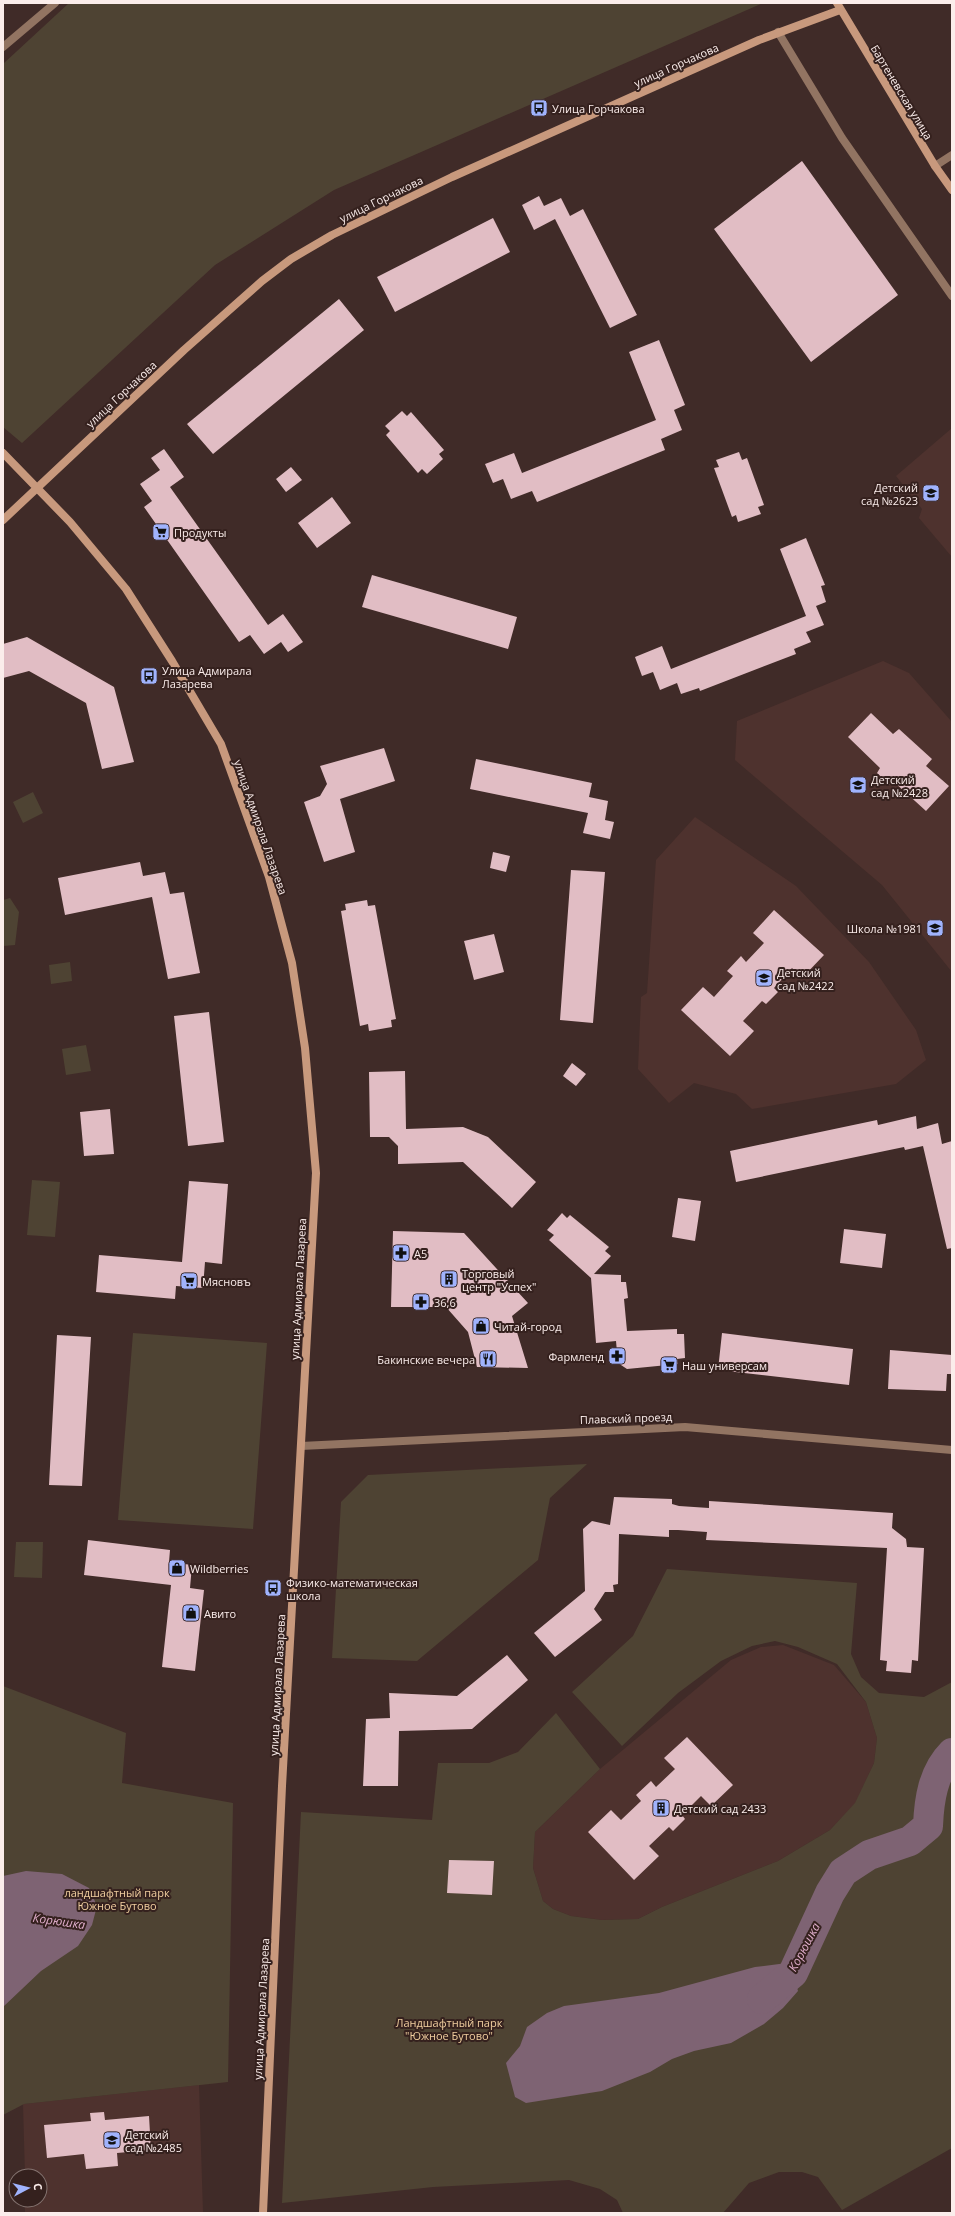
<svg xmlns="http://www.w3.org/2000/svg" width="955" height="2216" viewBox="0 0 955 2216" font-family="'Open Sans',sans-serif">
<rect width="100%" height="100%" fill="#402b28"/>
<path fill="#4e322e" d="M952,428V557L919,518L922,509L896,476Z
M883,661L909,673L952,722V972L882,885L735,760L737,721Z
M695,817L796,886L869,962L916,1030L926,1060L896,1084L752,1109L736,1094L694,1083L669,1103L638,1069L641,997L647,993L656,860Z
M783,1645L834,1665L866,1702L877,1738L874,1763L855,1804L830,1830L778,1861L662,1907L638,1919L602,1920L571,1916L553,1909L543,1901L533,1868L535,1832L600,1769L731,1660L761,1647Z
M199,2085L203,2213L25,2212V2200H40V2176H25L23,2104Z"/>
<path fill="#4e4333" d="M69,3H763L334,190L215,265L22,443L3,427V64Z
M33,792L43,813L23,823L13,802Z
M10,898L19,912L15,945L3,946V900Z
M70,962L72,981L51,984L49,965Z
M86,1045L91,1071L66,1075L62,1049Z
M32,1180L60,1182L55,1237L27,1235Z
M133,1333L267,1343L253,1529L118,1520Z
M587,1464L550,1498L538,1560L417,1661L332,1658L341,1502L368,1475Z
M16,1542H43L42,1578L14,1577Z
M667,1569L857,1583L851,1654L861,1677L879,1693L924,1697L952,1682V2148L842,2210L818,2177L802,2172H779L749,2183L723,2213H623L617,2200L600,2189L569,2180L433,2187L282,2203L301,1812L432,1820L438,1763H489L518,1752L556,1713L600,1769L535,1832L533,1868L543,1901L553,1909L571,1916L602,1920L638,1919L662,1907L778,1861L830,1830L855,1803L874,1763L877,1738L866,1702L837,1664L798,1647L775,1641L752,1646L721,1661L678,1693L622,1746L572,1692L633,1636Z
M3,1686L126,1733L122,1783L233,1803L228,2082L24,2104L3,2115Z"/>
<path fill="#7e6373" d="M26,1871L62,1874L89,1888L97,1906L92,1925L78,1946L41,1971L3,2007V1876Z
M787,1963L793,1973L798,1991L783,2008L764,2024L731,2043L694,2051L672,2059L650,2072L602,2091L526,2103L515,2097L506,2063L520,2046L527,2027L547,2013L564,2006L659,1993L755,1967Z"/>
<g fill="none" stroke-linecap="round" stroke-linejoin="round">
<path stroke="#7e6373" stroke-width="30" d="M762,1999L793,1973L830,1893L843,1872L869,1855L910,1841L928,1826C929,1800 933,1772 952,1753"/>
</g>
<path fill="#e1bdc4" d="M802,161L898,295L811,362L714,229Z
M539,196L544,206L561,198L570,216L583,209L637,315L610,328L555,219L534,230L522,205Z
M493,218L510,252L395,312L377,277Z
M339,299L364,330L213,454L187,424Z
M659,340L685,405L674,410L682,430L661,439L665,450L537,502L532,491L511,499L503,479L493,483L485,464L514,453L522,473L656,420L629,352Z
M402,411L407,416L411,412L444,450L439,454L443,459L427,474L422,469L418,473L386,435L390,431L385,426Z
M164,449L184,477L170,487L268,625L283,614L303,642L288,652L281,642L264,654L250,635L239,642L144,507L152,501L140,484L160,470L151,458Z
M739,452L742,460L747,458L764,505L758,507L761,514L738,522L736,515L732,517L714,468L719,467L716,460Z
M291,467L302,480L286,492L276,479Z
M332,497L351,523L317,548L298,523Z
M806,538L825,585L821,586L826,602L816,606L824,625L806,632L811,642L794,649L796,654L700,691L699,688L681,694L677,683L660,690L653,672L642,676L635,657L662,646L671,669L806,616L780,549Z
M372,575L517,617L508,649L362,607Z
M27,637L114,687L134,762L102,769L86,703L29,671L3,678V644Z
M871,713L893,734L899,729L932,759L926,766L949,786L926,811L893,781L890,785L877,773L880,768L848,737Z
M384,748L395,781L340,799L355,852L324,862L304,802L320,796L327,784L320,766Z
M476,759L592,783L589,797L608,801L605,820L614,822L610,839L583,833L588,813L470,789Z
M493,852L510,856L506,872L490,868Z
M140,862L143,876L165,872L170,894L184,892L200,973L168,979L152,897L65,915L58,878Z
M571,870L605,872L593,1023L560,1020Z
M367,900L368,906L375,905L396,1019L391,1020L392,1027L369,1031L368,1024L360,1026L341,911L346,910L345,904Z
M774,910L824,955L802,978L792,968L774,988L778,992L766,1004L762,1001L743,1021L754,1031L730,1056L681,1010L703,987L714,997L733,976L727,971L741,956L746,962L764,943L753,933Z
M494,934L504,972L474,980L464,941Z
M209,1012L224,1142L188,1146L174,1016Z
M572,1063L586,1074L576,1086L563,1076Z
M405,1071L406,1129L463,1127L488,1137L536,1182L512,1208L463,1162L398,1164V1146L389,1137H370L369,1072Z
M110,1109L114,1154L84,1156L80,1112Z
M916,1116L917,1129L938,1123L942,1144L952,1141V1248L947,1249L923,1146L905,1150L904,1147L736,1182L730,1151L877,1120L878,1125Z
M189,1181L228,1184L222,1264L205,1262L203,1288L176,1286L175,1299L96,1292L99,1255L182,1262Z
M678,1198L701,1201L695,1241L672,1237Z
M562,1213L567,1218L570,1215L609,1247L605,1251L611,1256L594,1274L621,1275V1282H626L628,1298L624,1299L627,1331L677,1329V1334H684L685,1358L677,1359L678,1364L627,1369L618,1363L616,1341L596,1343L591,1278L549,1240L554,1235L547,1230Z
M844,1229L886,1234L882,1268L840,1263Z
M393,1231L464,1233L528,1303L512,1316L528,1368L477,1367L468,1332L446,1307H391Z
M722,1333L853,1349L849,1385L718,1370Z
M57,1335L91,1337L82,1486L49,1485Z
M890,1350L952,1355V1374H947L946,1391L888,1389Z
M614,1497L672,1499V1504L679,1506L709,1508V1501L893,1513L892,1528L906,1539L907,1547L924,1548L918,1661L912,1660L911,1673L886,1671L887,1661L880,1660L887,1548L706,1540L707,1532L678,1530H669V1537L619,1534L618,1584L613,1585L614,1592H605L594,1609L602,1620L555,1657L534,1633L585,1591L583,1529L592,1521L610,1525Z
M88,1540L170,1550L169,1562L192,1565L190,1588L204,1590L195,1671L162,1667L171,1585L84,1575Z
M507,1655L528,1680L472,1729L399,1731L398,1786H363L366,1719L390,1718L389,1693L457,1696Z
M687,1737L733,1785L711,1806L701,1796L682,1815L685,1819L673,1831L669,1827L649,1846L659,1856L634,1880L588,1832L611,1810L621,1820L641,1801L636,1795L651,1781L656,1787L675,1769L664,1758Z
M449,1860L494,1861L492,1895L447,1893Z
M104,2112L105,2120L149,2116L151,2150L117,2153L118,2166L86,2169L84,2154L47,2158L44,2125L91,2121L90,2113Z"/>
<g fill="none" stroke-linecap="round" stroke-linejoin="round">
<path stroke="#927462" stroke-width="8" d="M778,32L842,138L952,296
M3,47L55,3
M935,166L952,155
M301,1446L685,1427L952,1450"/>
<path stroke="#c8997d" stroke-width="8" d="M837,3L935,166L952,190
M3,453L70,522L126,589L172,661L221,744L269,877L292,963L305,1048L316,1173L282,1786L263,2213
M3,520L184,350L262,281L291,259L332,235L452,177L759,40L840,10"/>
</g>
<defs>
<symbol id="bus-square" viewBox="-11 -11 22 22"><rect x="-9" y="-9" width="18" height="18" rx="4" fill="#a0b3fd" stroke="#35211e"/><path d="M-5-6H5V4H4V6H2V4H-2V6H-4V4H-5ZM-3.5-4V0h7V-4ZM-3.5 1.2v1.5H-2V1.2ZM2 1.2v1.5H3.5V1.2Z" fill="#111"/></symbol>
<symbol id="school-square" viewBox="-11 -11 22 22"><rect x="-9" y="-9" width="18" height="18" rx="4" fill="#a0b3fd" stroke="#35211e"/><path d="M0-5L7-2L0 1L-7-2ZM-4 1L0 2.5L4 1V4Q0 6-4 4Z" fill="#111"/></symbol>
<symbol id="supermarket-square" viewBox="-11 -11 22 22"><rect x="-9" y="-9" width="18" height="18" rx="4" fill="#a0b3fd" stroke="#35211e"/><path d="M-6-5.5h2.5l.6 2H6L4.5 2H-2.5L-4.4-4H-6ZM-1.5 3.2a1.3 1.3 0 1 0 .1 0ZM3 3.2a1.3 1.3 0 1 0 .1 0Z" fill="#111"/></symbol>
<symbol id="pharmacy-square" viewBox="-11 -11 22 22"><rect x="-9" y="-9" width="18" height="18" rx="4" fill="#a0b3fd" stroke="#35211e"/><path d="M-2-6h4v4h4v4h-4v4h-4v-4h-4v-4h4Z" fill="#111"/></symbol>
<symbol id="building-square" viewBox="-11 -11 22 22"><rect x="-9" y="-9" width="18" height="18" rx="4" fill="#a0b3fd" stroke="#35211e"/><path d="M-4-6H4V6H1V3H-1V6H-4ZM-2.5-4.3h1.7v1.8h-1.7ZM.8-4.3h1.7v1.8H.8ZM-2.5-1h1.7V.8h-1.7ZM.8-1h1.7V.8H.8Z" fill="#111"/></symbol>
<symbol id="shop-square" viewBox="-11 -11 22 22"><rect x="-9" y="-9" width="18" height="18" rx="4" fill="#a0b3fd" stroke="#35211e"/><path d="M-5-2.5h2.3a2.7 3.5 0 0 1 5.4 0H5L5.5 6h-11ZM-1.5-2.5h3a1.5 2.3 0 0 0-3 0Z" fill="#111"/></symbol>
<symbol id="restaurant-square" viewBox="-11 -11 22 22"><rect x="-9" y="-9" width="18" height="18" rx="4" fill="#a0b3fd" stroke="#35211e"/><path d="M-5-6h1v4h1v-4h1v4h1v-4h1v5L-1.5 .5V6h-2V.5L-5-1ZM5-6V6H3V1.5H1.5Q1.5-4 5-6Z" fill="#111"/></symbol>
</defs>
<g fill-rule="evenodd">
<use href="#bus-square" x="529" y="98" width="20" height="20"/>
<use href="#school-square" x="921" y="483" width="20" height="20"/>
<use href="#supermarket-square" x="151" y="522" width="20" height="20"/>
<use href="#bus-square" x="139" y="666" width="20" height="20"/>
<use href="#school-square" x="848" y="775" width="20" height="20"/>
<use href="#school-square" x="925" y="918" width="20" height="20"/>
<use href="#school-square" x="754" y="968" width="20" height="20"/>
<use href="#pharmacy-square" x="391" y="1243" width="20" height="20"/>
<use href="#building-square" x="439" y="1269" width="20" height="20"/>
<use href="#supermarket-square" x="179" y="1271" width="20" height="20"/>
<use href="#pharmacy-square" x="411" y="1292" width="20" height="20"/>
<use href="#shop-square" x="471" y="1316" width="20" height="20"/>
<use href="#pharmacy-square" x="607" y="1346" width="20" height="20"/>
<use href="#restaurant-square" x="478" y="1349" width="20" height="20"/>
<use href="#supermarket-square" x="659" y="1355" width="20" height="20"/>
<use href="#shop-square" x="167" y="1558" width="20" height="20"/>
<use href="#bus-square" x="263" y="1578" width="20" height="20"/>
<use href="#shop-square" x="181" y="1603" width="20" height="20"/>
<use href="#building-square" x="651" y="1798" width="20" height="20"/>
<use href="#school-square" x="102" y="2130" width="20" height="20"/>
</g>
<g text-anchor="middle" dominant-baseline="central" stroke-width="4" stroke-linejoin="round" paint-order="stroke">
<g font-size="11" fill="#fbedeb" stroke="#35211e">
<text transform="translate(676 65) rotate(-24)">улица Горчакова</text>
<text transform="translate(902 92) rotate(59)">Бартеневская улица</text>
<text transform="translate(381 199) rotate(-26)">улица Горчакова</text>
<text transform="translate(121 394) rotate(-43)">улица Горчакова</text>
<text transform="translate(261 827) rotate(71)">улица Адмирала Лазарева</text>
<text transform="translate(298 1289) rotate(-87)">улица Адмирала Лазарева</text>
<text transform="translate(626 1418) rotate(-2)">Плавский проезд</text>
<text transform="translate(277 1685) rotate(-87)">улица Адмирала Лазарева</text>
<text transform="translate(261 2009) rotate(-87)">улица Адмирала Лазарева</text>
</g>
<g font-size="11" fill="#fbedeb" stroke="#35211e" text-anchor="start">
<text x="552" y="108">Улица Горчакова</text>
<text x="918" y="487" text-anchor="end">Детский<tspan x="918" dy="13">сад №2623</tspan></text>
<text x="174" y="532">Продукты</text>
<text x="162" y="670">Улица Адмирала<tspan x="162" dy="13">Лазарева</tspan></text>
<text x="871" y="779">Детский<tspan x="871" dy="13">сад №2428</tspan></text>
<text x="922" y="928" text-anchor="end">Школа №1981</text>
<text x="777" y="972">Детский<tspan x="777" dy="13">сад №2422</tspan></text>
<text x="414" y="1253">А5</text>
<text x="462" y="1273">Торговый<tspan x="462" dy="13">центр "Успех"</tspan></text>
<text x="202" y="1281">Мясновъ</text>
<text x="434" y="1302">36,6</text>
<text x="494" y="1326">Читай-город</text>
<text x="604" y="1356" text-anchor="end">Фармленд</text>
<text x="475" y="1359" text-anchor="end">Бакинские вечера</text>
<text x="682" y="1365">Наш универсам</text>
<text x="190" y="1568">Wildberries</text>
<text x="286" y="1582">Физико-математическая<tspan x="286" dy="13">школа</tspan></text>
<text x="204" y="1613">Авито</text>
<text x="674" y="1808">Детский сад 2433</text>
<text x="125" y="2134">Детский<tspan x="125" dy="13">сад №2485</tspan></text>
</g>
<g font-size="11" fill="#f0ce9f" stroke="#35211e">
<text x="117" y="1892">ландшафтный парк<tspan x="117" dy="13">Южное Бутово</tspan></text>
<text x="449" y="2022">Ландшафтный парк<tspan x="449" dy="13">"Южное Бутово"</tspan></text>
</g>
<g font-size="12" font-style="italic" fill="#e2afcd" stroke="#35211e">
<text transform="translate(59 1921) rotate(8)">Корюшка</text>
<text transform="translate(804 1947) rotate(-62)">Корюшка</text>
</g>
</g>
<rect width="955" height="2216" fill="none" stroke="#fbedeb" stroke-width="8"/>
<g transform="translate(28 2188) rotate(83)"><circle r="19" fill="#35211e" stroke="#847370"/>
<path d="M0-3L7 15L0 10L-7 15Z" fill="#a0b3fd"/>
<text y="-6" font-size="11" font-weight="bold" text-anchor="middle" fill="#fbedeb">С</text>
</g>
</svg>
